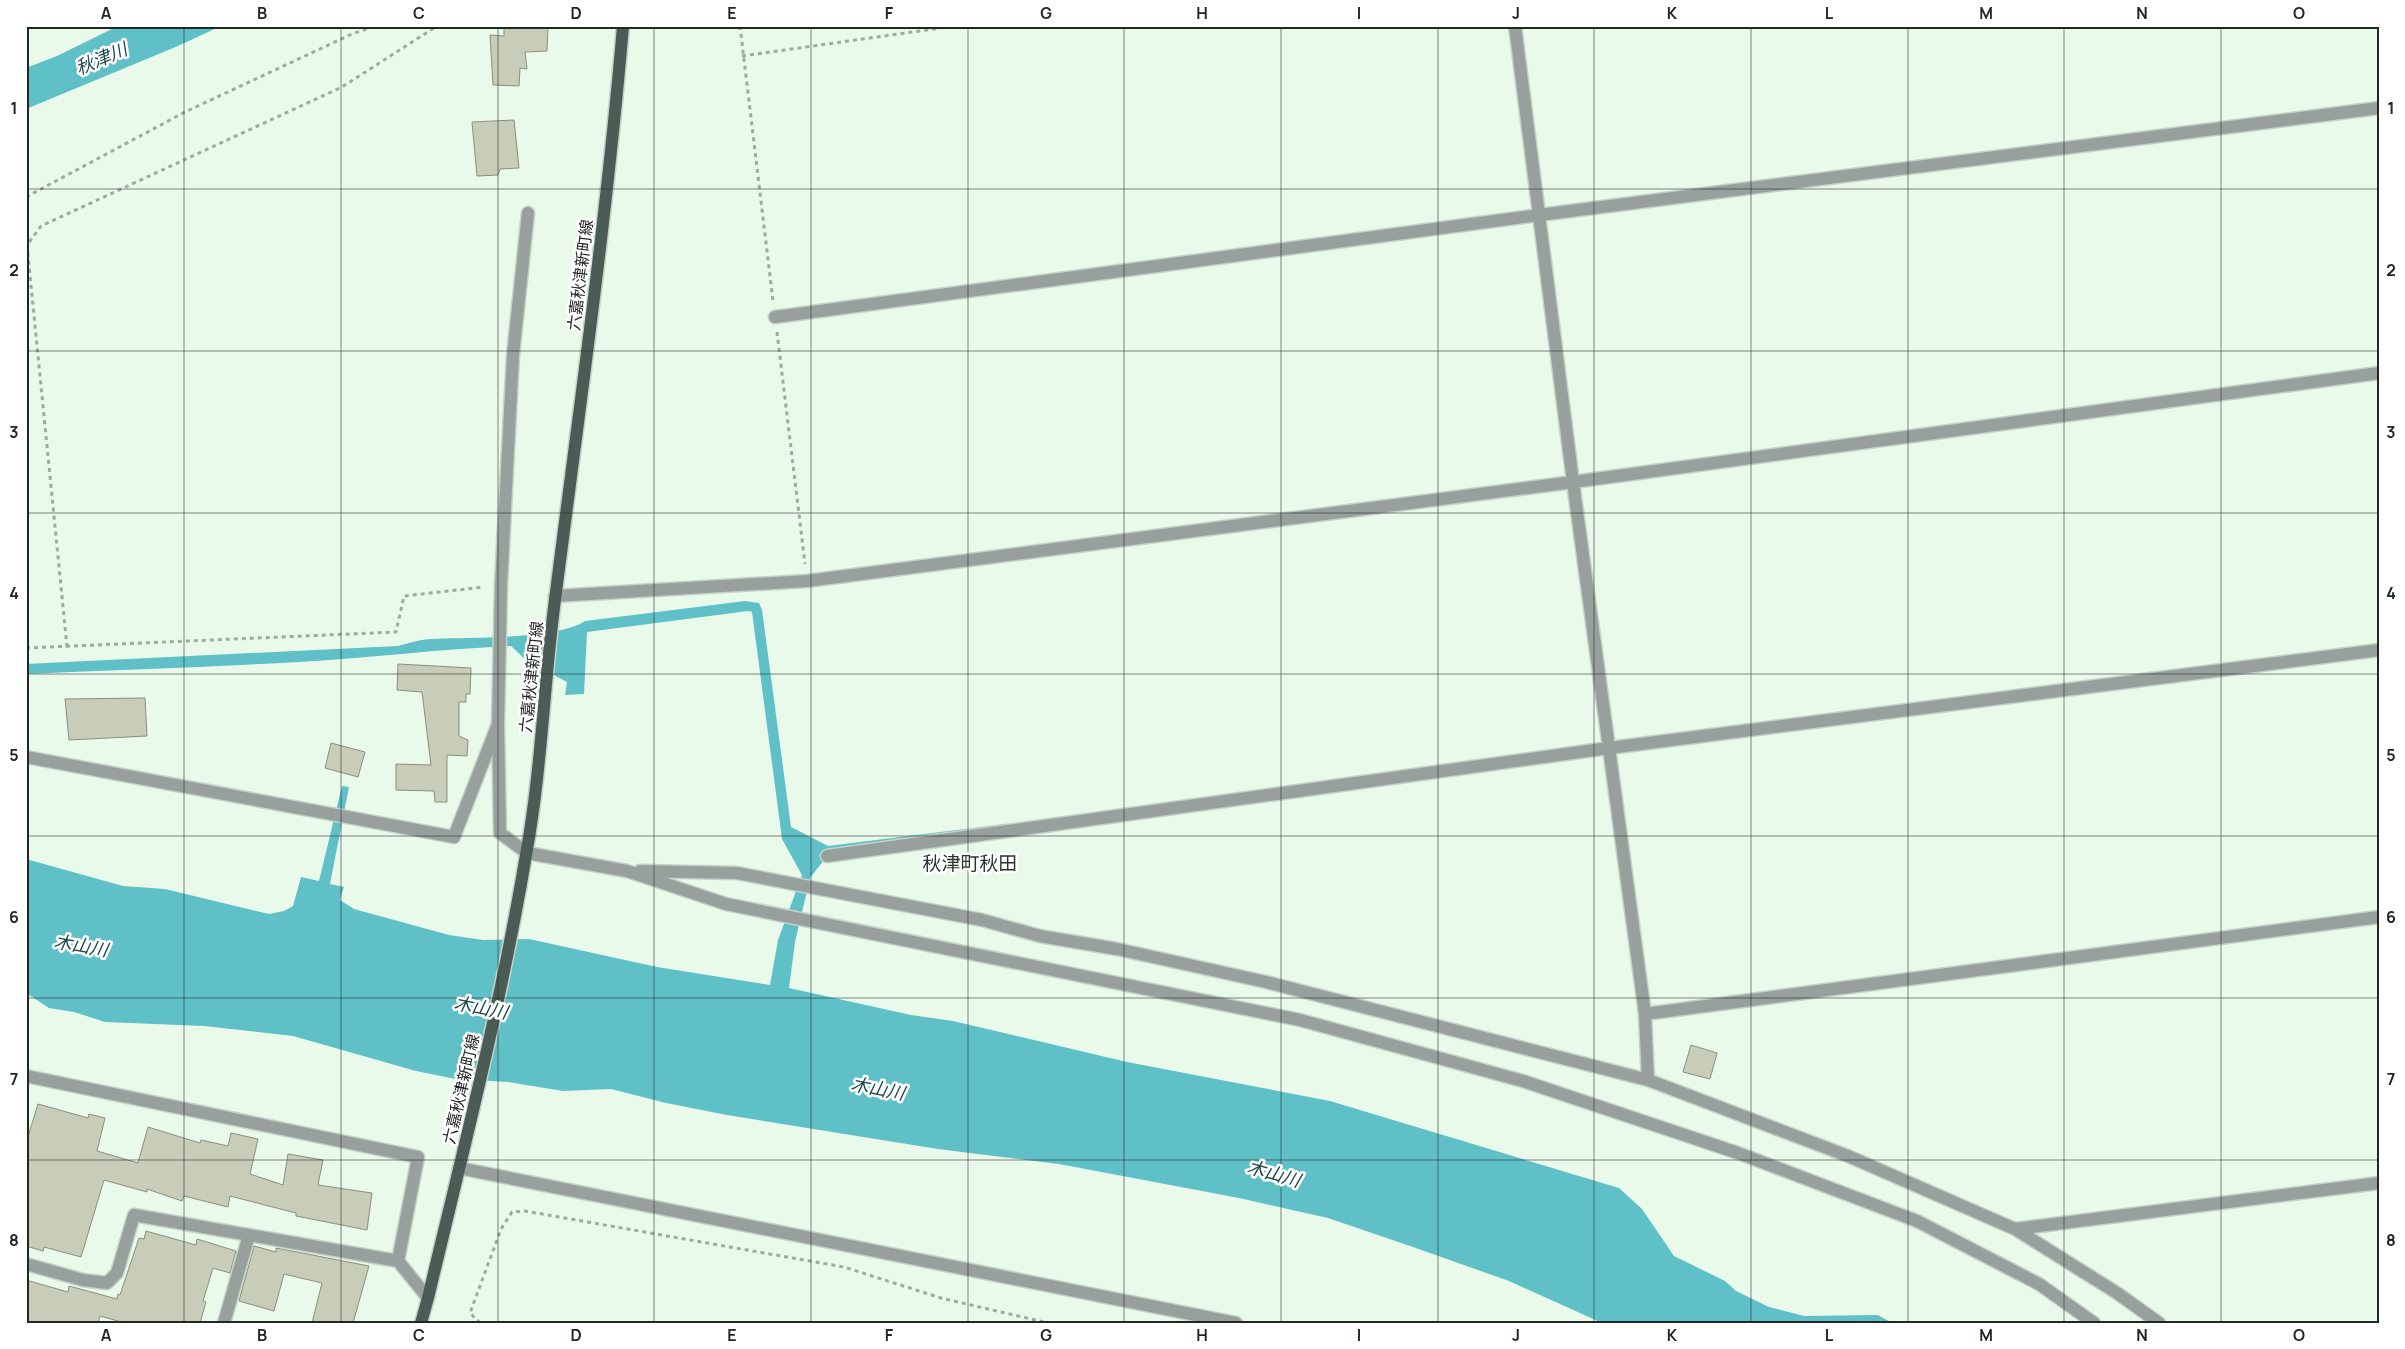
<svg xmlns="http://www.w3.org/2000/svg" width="2405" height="1349" viewBox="0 0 2405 1349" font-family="Manrope,'Noto Sans JP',sans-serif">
<rect width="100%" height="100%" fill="#e9f9ea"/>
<path fill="#5fc0c8" d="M118,26H221L178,46L26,109V68L57,56Z
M745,601L759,603L762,610L791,827L828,846L1005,824L1008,832L827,856L810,878L795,942L789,988L911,1015L953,1021L1127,1062L1330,1101L1619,1188L1642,1209L1674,1256L1725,1281L1736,1291L1769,1307L1804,1316L1878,1315L1892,1323H1602L1509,1281L1413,1247L1328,1218L1239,1198L1059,1164L938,1149L727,1115L666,1103L611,1089L563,1091L508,1082L456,1079L416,1071L293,1036L204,1026L105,1022L74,1012L49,1008L26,993V859L123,886L165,889L269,914L284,911L293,906L301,877L319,881L342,786L349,787L330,884L344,887L340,900L354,909L449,935L483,940L529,939L657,967L770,985L778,940L802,875L782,839L752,612L748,611L587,632L584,694L565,695L567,682L527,661L511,646C440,649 370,658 299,662C208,667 117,670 26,674V664L398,646C409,643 421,639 432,639C468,637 557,640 585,621Z"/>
<path fill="#c7cdb9" stroke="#8a8f7d" d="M504,26H548L547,51L525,52L527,69L520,68L519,86L493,85L490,35L504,36Z
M514,120L519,168L500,169L498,175L477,176L472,122Z
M398,664L471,668L470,694H466V702H459V736L468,740L467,756L447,755V802H435L434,791L396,790V764L431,765L422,692L397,690Z
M145,698L147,736L69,740L65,699Z
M331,743L365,752L358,777L325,768Z
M1691,1045L1717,1053L1710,1079L1683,1072Z
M38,1104L88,1118L89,1114L105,1118L97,1151L138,1163L148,1127L200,1143L201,1140L228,1146L231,1133L258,1139L250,1174L283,1185L288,1154L323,1160L318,1185L372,1193L367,1230L296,1216V1213L230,1196L228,1207L184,1196L182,1201L147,1189V1192L104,1180L81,1257L44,1247L43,1251L26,1246V1143Z
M146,1231L196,1245L197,1239L236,1251L230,1273L213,1268L203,1301L206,1302L200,1323H125L100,1316L98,1323H26V1280L68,1292L69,1286L117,1299L118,1294L120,1295L139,1238L144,1239Z
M254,1246L276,1252V1248L369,1266L353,1323H312L322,1283L284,1274L274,1311L239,1301Z"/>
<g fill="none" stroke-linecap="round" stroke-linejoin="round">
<defs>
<path id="minor" d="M1515,26L1573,482L1645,1014L1648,1080
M775,317L1539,215L2379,108
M555,596L807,581L1573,482L2379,373
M498,724L500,833L527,853L627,871L726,904L1300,1020L1523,1081L1738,1153L1917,1221L2039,1284L2094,1323
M26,757L454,837L498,724L501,585L513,355L528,213
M827,856L1609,748L2379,650
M640,871L737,873L982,920L1040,936L1117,949L1266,982L1648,1080L1848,1156L2015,1229L2117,1293L2159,1323
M1645,1014L2379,917
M26,1076L418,1157L398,1261
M459,1168L1236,1323
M2015,1229L2379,1183
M26,1264L83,1280L107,1283L117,1273L134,1215L398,1261L428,1298
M224,1323L249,1235"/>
<path id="major" d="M421,1323L428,1298C463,1151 501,1004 526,855C542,768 544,679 556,592C580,404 607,215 623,26"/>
</defs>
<use href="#minor" stroke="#c5d3c6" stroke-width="15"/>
<use href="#major" stroke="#c5d3c6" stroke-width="15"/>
<path stroke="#9faba0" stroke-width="3" stroke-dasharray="4 4" stroke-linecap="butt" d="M740,26L773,301
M742,56L955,26
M26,197L185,112L352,34L375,26
M777,332L805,564
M67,647L27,245L41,226L342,87L437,26
M26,648L396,632L404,596L484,587
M480,1323L470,1313L501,1229L512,1212L525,1211L844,1267L941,1298L1044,1322"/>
<use href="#minor" stroke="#97a09d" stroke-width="12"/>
<use href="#major" stroke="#4b5c57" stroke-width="12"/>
</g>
<path fill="none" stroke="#212722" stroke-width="1" stroke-opacity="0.55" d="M184,26V1323M341,26V1323M498,26V1323M654,26V1323M811,26V1323M968,26V1323M1124,26V1323M1281,26V1323M1438,26V1323M1594,26V1323M1751,26V1323M1908,26V1323M2064,26V1323M2221,26V1323M26,189H2379M26,351H2379M26,513H2379M26,674H2379M26,836H2379M26,998H2379M26,1160H2379"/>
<g text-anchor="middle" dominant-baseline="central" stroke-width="5" stroke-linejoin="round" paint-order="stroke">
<g font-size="16" fill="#212722" stroke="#fff">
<text transform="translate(580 275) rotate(-83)">六嘉秋津新町線</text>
<text transform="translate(531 677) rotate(-84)">六嘉秋津新町線</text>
<text transform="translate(461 1089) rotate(-77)">六嘉秋津新町線</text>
</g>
<g font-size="18" font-style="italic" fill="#1b484b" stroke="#fff">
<text transform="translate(101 58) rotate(-23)">秋津川</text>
<text transform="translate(81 945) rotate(10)">木山川</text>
<text transform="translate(481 1007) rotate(11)">木山川</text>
<text transform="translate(878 1088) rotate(11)">木山川</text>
<text transform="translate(1274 1173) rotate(16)">木山川</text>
</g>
<g font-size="19" fill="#283529" stroke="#fff">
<text x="970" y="863">秋津町秋田</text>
</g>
</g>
<rect width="2405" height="1349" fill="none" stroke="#ffffff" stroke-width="55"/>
<rect x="28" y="28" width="2350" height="1294" fill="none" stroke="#212722" stroke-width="2"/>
<g font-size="16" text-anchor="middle" font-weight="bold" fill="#212722">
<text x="106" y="19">A</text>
<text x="262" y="19">B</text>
<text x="419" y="19">C</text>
<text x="576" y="19">D</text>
<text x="732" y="19">E</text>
<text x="889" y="19">F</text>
<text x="1046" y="19">G</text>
<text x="1202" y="19">H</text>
<text x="1359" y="19">I</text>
<text x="1516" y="19">J</text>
<text x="1672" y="19">K</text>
<text x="1829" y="19">L</text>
<text x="1986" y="19">M</text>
<text x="2142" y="19">N</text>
<text x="2299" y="19">O</text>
<text x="14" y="114">1</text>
<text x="2391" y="114">1</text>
<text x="14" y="276">2</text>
<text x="2391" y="276">2</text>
<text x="14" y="438">3</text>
<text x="2391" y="438">3</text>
<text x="14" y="599">4</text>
<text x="2391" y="599">4</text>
<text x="14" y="761">5</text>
<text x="2391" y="761">5</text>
<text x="14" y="923">6</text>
<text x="2391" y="923">6</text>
<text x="14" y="1085">7</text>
<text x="2391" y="1085">7</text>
<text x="14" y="1246">8</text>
<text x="2391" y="1246">8</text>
<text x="106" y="1341">A</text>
<text x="262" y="1341">B</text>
<text x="419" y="1341">C</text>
<text x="576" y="1341">D</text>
<text x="732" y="1341">E</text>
<text x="889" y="1341">F</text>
<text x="1046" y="1341">G</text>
<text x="1202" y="1341">H</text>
<text x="1359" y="1341">I</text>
<text x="1516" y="1341">J</text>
<text x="1672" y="1341">K</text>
<text x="1829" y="1341">L</text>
<text x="1986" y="1341">M</text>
<text x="2142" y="1341">N</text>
<text x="2299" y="1341">O</text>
</g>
</svg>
